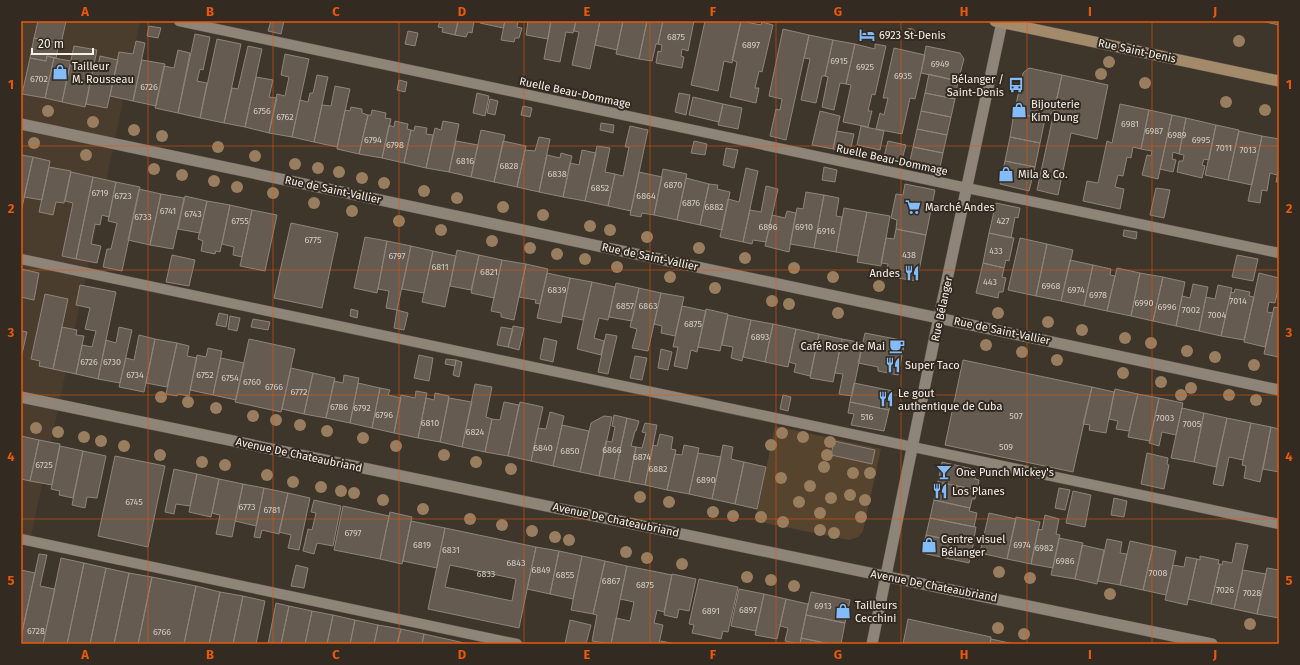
<svg xmlns="http://www.w3.org/2000/svg" width="1300" height="665" viewBox="0 0 1300 665" font-family="'Fira Sans',sans-serif">
<rect width="100%" height="100%" fill="#3e352b"/>
<path fill="#4b3d2e" d="M21,21H140L30,541L21,537Z"/>
<path fill="#56442e" d="M775,426L881,449L863,531L858,537L849,540L755,521Z"/>
<path fill="#655b50" stroke="#8f8479" fill-rule="evenodd" d="M38,21H66L61,44L34,38Z
M271,21H284L281,34L268,31Z
M440,21H458L455,35L442,32L443,28L438,27Z
M458,21H474L472,33L468,32L466,37L455,35Z
M480,21H505L503,28L480,23Z
M505,21H518L517,27L522,28L519,38H515L514,42L501,40Z
M528,21H551L548,39L526,35Z
M551,21H576L573,33L566,32L560,62L544,59Z
M576,21H600L590,69L572,65L579,32L574,31Z
M600,21H623L617,50L595,45Z
M623,21H647L639,59L616,54Z
M647,21H663L658,44H656L652,61L639,59Z
M663,21H694L688,51L682,49L681,56L684,57L682,68L656,63L658,51L661,52L662,45L658,44Z
M705,21H741L732,63L724,61L718,91L691,85Z
M741,21L761,25L762,22L773,25L762,72L759,71L755,88H759L756,103L730,97L737,62L732,60Z
M1261,21H1279V25Z
M149,26L161,28L158,38L147,36Z
M783,29L809,35L786,140L770,136L776,109L780,110L782,99L769,96Z
M408,31L418,33L415,46L405,44Z
M195,34L210,37L203,70L200,69L197,81L207,83L200,118L178,113Z
M809,35L833,40L825,76H822L816,103L801,100L810,59L804,58Z
M34,38L59,43L56,58L47,56L46,61L30,58Z
M217,39L241,44L224,123L200,118Z
M833,40L855,44L846,84L840,83L834,110L822,107L828,77L825,76Z
M136,41L145,43L133,101L110,96L119,52L133,54Z
M855,44L875,49V44L886,46L875,95L872,94L868,111H872L868,127L843,122L851,85L846,84Z
M74,46L97,50L85,107L62,102Z
M248,46L262,49L245,127L224,123L232,88L238,89Z
M926,46L960,53L964,59L958,81L921,73Z
M894,48L925,55L915,99L910,98L902,134L876,129L880,113L884,115L888,98H883Z
M178,50L190,53L178,113L155,108L164,66L174,68Z
M285,54L309,59L292,137L269,133L277,94L285,96L289,77L281,75Z
M47,56L54,58L45,98L22,94L30,58L46,61Z
M100,56L118,60L107,108L86,104L94,65L98,66Z
M54,58L71,61L62,102L45,98Z
M142,60L165,64L156,106L133,101Z
M1029,68L1062,75L1054,111L1045,119L1014,113L1023,73Z
M929,74L958,81L955,99L925,93Z
M317,75L328,77L314,142L292,137L300,100L308,102L310,93H313Z
M1062,75L1108,85L1097,139L1071,133L1058,195L1037,190Z
M256,77L273,80L269,97L277,98L269,133L245,127Z
M399,80L407,82L405,92L397,90Z
M335,86L350,89L337,147L314,142L322,105L331,106Z
M477,93L489,96L485,116L473,113Z
M679,93L690,95L686,115L675,112Z
M925,93L955,99L951,117L921,111Z
M693,97L723,104L719,122L689,115Z
M490,99L498,101L495,115L487,113Z
M723,104L742,108L738,129L718,125Z
M1120,104L1149,110L1141,149L1133,147L1131,158L1127,157L1123,176L1118,175L1115,187L1124,189L1120,209L1083,201L1087,181L1098,183L1107,141L1112,143Z
M523,106L532,108L530,117L521,115Z
M351,107L362,109V113L368,115L359,154L337,149L345,110L350,111Z
M372,110L386,113L385,118L391,119L382,158L359,154L368,115H371Z
M1149,110L1172,115L1158,179L1142,175L1147,155L1151,156L1152,151L1141,149Z
M820,111L840,116L833,149L812,145Z
M921,111L951,117L947,135L917,129Z
M1014,113L1045,119L1040,143L1010,137Z
M1172,115L1186,118L1179,154L1173,152L1172,159L1176,160L1173,172L1160,169Z
M1186,118L1216,125L1209,160L1204,159L1202,165L1205,166L1202,178L1177,172L1179,161H1183L1184,155L1179,154Z
M395,121L408,124L407,129L411,130L404,163L382,158L389,125L394,127Z
M443,121L459,124L449,172L426,168L435,128L441,130Z
M601,123L614,125L613,133L600,130Z
M1216,125L1239,130L1228,180L1205,175Z
M415,126L427,128L426,134L433,135L426,168L404,163L411,130L414,131Z
M630,126L648,130L631,211L608,206L615,174L623,176L629,147H625Z
M861,126L884,131L880,150L857,145Z
M917,129L947,135L943,153L913,147Z
M481,130L505,135L494,182L471,177Z
M837,131L854,134L850,152L833,149Z
M1239,131L1262,136L1252,185L1228,180Z
M1262,136L1279,139V167L1277,175L1270,173L1267,191L1262,190L1260,203L1248,201Z
M539,137L550,139L539,192L517,187L525,150L535,151Z
M1010,137L1040,143L1035,167L1005,161Z
M456,141L478,145L471,177L449,172Z
M503,141L526,146L517,187L494,182Z
M694,141L707,144L705,155L691,153Z
M888,141L906,145L901,163L883,160Z
M597,146L610,148L605,172L615,174L608,206L585,201Z
M913,147L943,153L939,172L909,165Z
M726,148L738,150L734,168L723,165Z
M582,150L596,153L585,201L563,197L570,163L579,165Z
M561,153L572,156L563,197L539,192L547,155L560,158Z
M21,155L33,157L21,212Z
M33,157L50,161L42,200L24,197Z
M1005,161L1035,167L1029,191L1000,184Z
M49,167L71,171L64,203L56,202L53,215L39,212Z
M824,167L837,170L835,182L822,180Z
M1279,167V182H1276Z
M746,168L758,171L743,242L720,237L728,199L739,202Z
M663,169L687,174L677,220L654,215Z
M71,172L93,177L76,259L62,256L73,203L65,201Z
M639,172L662,177L654,215L642,213L641,217L630,215Z
M93,177L116,182L109,217L102,215L100,225L95,224L91,244L101,246L97,263L76,259Z
M686,178L709,184L700,225L677,220Z
M116,182L140,187L122,271L103,267L107,249H111L117,223L108,221Z
M709,184L718,185L717,189L730,192L722,230L700,225Z
M905,184L935,190L926,235L896,229L897,220L891,218L896,194L903,195Z
M766,186L778,189L766,242L753,240L752,244L743,242L750,210L761,212Z
M1156,188L1170,190L1164,218L1150,215Z
M139,189L161,194L150,245L128,240Z
M806,192L824,195L814,248L790,244L797,208L803,209Z
M161,194L184,198L173,249L150,245Z
M824,195L839,198L836,216L842,217L836,252L814,248Z
M185,196L207,201L200,233L178,229Z
M207,201L230,205L220,252L216,251L215,254L201,251L203,241L198,239Z
M996,203L1020,208L1018,218L1015,217L1011,238L989,233Z
M230,205L252,210L242,257L233,255L234,247L222,244Z
M844,208L867,212L858,256L836,252Z
M252,210L277,215L265,271L240,266Z
M787,211L796,213L789,252L765,246L772,215L785,218Z
M867,212L890,216L881,266L857,262Z
M291,223L338,233L322,308L274,298Z
M896,229L926,235L917,281L885,276L888,264L881,263L886,238L894,239Z
M1124,230L1137,232L1136,239L1123,236Z
M989,233L1014,238L1009,261L1006,260L1004,268L983,263Z
M365,237L387,241L377,293L354,288Z
M1020,238L1047,244L1036,296L1008,290Z
M387,241L411,246L397,310L386,308L389,291L378,289Z
M1047,244L1073,250L1061,301L1036,296Z
M411,246L433,251L424,293L402,289Z
M457,250L479,255L471,290L450,286Z
M433,251L456,256L445,307L422,302Z
M172,255L195,260L189,286L166,282Z
M479,255L502,260L494,298L471,293Z
M1237,255L1258,259L1253,281L1232,277Z
M502,260L526,264L514,320L501,317V313L491,311Z
M1070,260L1093,265L1084,306L1061,301Z
M983,263L1004,268L1002,277L1006,278L1003,292H999L998,298L976,293Z
M526,264L548,269L540,304L535,303L536,300L519,297Z
M1093,265L1111,269L1110,275L1115,276L1107,311L1084,306Z
M1117,268L1140,273L1131,316L1107,311Z
M21,269L39,273L34,300L21,297Z
M547,273L570,278L561,323L537,318Z
M1140,273L1163,277L1153,321L1131,316Z
M1259,273L1279,278V285L1275,303L1269,302L1267,312L1273,313L1265,347L1244,342Z
M1163,277L1185,282L1176,326L1153,321Z
M570,278L592,282L583,320L562,316Z
M592,282L615,287L608,320L599,318L594,338L604,341L601,355L577,349Z
M616,283L639,288L632,321L609,317Z
M1193,284L1208,287L1199,331L1176,326L1182,296L1190,298Z
M80,285L116,292L98,379L76,374L82,345L92,347L96,331L85,329L90,308L76,305Z
M1218,285L1232,288L1221,336L1199,331L1206,297L1215,299Z
M639,288L661,293L648,351L632,348L637,329L630,327Z
M1235,289L1250,292L1249,296L1254,297L1244,340L1221,336L1231,292L1234,293Z
M661,293L684,297L675,336L661,333L662,326L654,324Z
M45,294L68,299L53,369L39,366L40,361L31,359Z
M682,306L706,311L697,352L691,350L687,369L674,366L678,347H673Z
M1274,307L1279,308V357L1264,354Z
M351,309L358,311L357,318L350,316Z
M706,309L728,314L720,351L698,347Z
M397,310L408,313L404,330L394,328Z
M219,313L228,315L226,327L216,325Z
M728,315L751,320L742,361L731,358L733,347L722,345Z
M230,316L240,318L237,331L228,329Z
M253,319L270,322L268,330L251,327Z
M751,320L773,324L765,362L743,357Z
M773,324L796,329L788,367L765,362Z
M513,326L524,328L519,350L508,347Z
M62,327L77,330L76,335L84,336L76,374L53,369Z
M119,327L132,330L120,383L98,379L106,340L116,343Z
M501,327L513,329L508,347L497,345Z
M796,329L819,334L810,376L794,372L796,364L789,362Z
M21,331L27,332L21,358Z
M865,333L901,340L904,346L898,375L878,371V367L858,363Z
M606,334L617,336L608,374L598,372Z
M819,334L842,339L833,382L810,378Z
M139,335L155,339L144,392L119,387L126,358L134,360Z
M544,338L557,341L553,362L540,359Z
M155,339L177,343L167,387L146,383Z
M249,339L295,349L281,412L235,402Z
M842,339L863,343L852,396L839,394L843,374L835,373Z
M177,343L189,346L187,356L197,358L189,396L178,394L177,396L166,394Z
M208,348L222,351L213,395L190,390L197,355L206,357Z
M661,349L672,352L668,370L658,368Z
M419,355L433,358L429,381L414,378Z
M635,356L647,358L642,380L630,378Z
M221,358L244,363L236,400L213,395Z
M446,359L456,360L455,366L445,364Z
M456,360L462,362L459,377L453,375Z
M963,360L1092,387L1073,472L945,445Z
M291,368L313,373L304,414L282,409Z
M313,373L335,378L326,418L304,414Z
M344,375L359,378L350,423L326,418L334,381L343,383Z
M358,383L380,388L372,428L350,423Z
M854,383L893,391L889,410L850,402Z
M475,384L492,387L486,417L492,419L485,452L462,447Z
M1092,387L1114,392L1106,433L1089,430L1090,425L1083,424Z
M380,388L390,390L388,395L401,398L394,433L372,428Z
M1115,389L1138,394L1129,431L1116,429L1118,421L1109,419Z
M416,391L427,393L418,438L394,433L401,395L415,398Z
M435,393L449,396L440,442L418,438L426,398L434,400Z
M1138,394L1159,398L1150,441L1128,437Z
M783,395L791,397L788,411L780,409Z
M449,398L472,402L462,447L440,442Z
M1159,398L1183,403L1176,435L1162,432L1159,446L1149,443Z
M504,402L519,405L508,456L485,452L492,419L500,420Z
M520,402L543,407L531,461L508,456Z
M850,402L889,410L884,431L851,425L854,414L848,413Z
M1182,408L1204,413L1194,462L1171,458Z
M550,412L564,416L553,466L531,461L538,428L546,429Z
M1204,413L1227,418L1216,467L1194,462Z
M614,415L627,418L614,479L599,476L606,441L612,442L615,427L612,426Z
M604,416L612,417L599,476L580,472L591,423Z
M627,418L639,421L636,431H635L631,446L636,447L629,482L614,479Z
M1227,418L1251,423L1243,460L1229,457L1223,486L1213,484Z
M645,423L657,425L645,485L629,482L636,447L642,448L646,433L642,432Z
M1251,423L1271,427L1260,482L1244,478L1246,466L1242,465Z
M562,425L589,431L580,472L553,466Z
M1271,427L1279,429V472L1263,469Z
M660,434L673,437L671,449L676,450L667,490L645,485L653,445L657,446Z
M21,436L39,440L30,481L21,479Z
M39,440L60,444L52,485L30,481Z
M834,441L875,450L872,464L831,455Z
M684,445L699,448L689,494L667,490L675,454L682,455Z
M723,445L733,447L731,459L744,462L735,504L712,499Z
M60,446L83,451L73,498L59,495L60,491L51,489Z
M83,451L106,456L97,498L87,497L85,508L72,505Z
M698,453L721,457L712,499L689,494Z
M1147,453L1168,458L1167,464L1169,465L1164,489L1141,484Z
M115,456L165,466L148,547L98,536Z
M744,462L766,467L757,509L735,504Z
M942,462L977,470L975,479L979,480L977,490L938,482Z
M174,469L197,474L190,506L176,504L174,514L165,512Z
M197,474L219,479L211,517L189,512Z
M219,479L243,484L232,537L216,534L220,515L212,513Z
M938,482L977,490L975,499H972L970,508L934,500Z
M243,484L264,488L256,526L235,521Z
M264,488L288,493L279,534L262,530L260,538L254,537Z
M1059,488L1070,490L1065,510L1055,508Z
M1073,491L1091,495L1085,527L1066,523Z
M288,493L310,498L299,550L288,548L291,535L279,532Z
M1114,498L1127,501L1124,517L1111,515Z
M314,500L341,506L333,546L317,543L314,554L303,551L308,529L312,530L316,513L311,512Z
M934,500L970,508L969,511L977,513L974,527L930,518Z
M343,506L389,516L380,559L334,550Z
M390,512L412,517L402,564L380,559Z
M989,513L1016,519L1007,559L980,553Z
M1045,515L1059,519L1056,534L1060,535L1053,568L1031,564L1038,529L1042,530Z
M1016,517L1040,522L1031,564L1007,559Z
M930,518L976,527L973,545L926,535Z
M411,521L445,528L437,568L403,561Z
M445,528L536,547L519,628L428,609ZM450,565L516,579L512,601L445,587Z
M926,535L973,545L969,563L922,553Z
M1059,538L1083,543L1075,579L1051,575Z
M1107,539L1122,542L1120,553L1127,554L1120,585L1098,581Z
M1130,541L1153,546L1143,590L1120,585Z
M1236,543L1248,545L1234,609L1211,604L1220,564L1222,565L1223,561L1232,563Z
M1082,545L1104,550L1097,584L1075,579Z
M1153,546L1176,551L1166,595L1143,590Z
M536,547L559,551L550,594L527,589Z
M559,551L582,556L573,599L550,594Z
M39,554L47,555L40,586L55,589L43,644H21V637Z
M582,556L605,561L593,614L571,610Z
M1200,556L1219,560L1218,564H1220L1211,604L1188,599L1197,559L1200,560Z
M1186,557L1197,559L1187,605L1165,600L1173,565L1184,567Z
M61,558L84,563L67,644H43Z
M605,561L627,566L611,644L592,641L597,615L593,614Z
M84,563L106,568L90,644H67Z
M296,565L308,568L304,588L291,586Z
M627,566L672,575L664,612L657,610L654,623L663,625L659,644H611L616,618L630,621L634,602L620,599Z
M106,568L129,573L114,644H90Z
M1267,568L1279,570V618L1257,614Z
M21,570L35,573L21,637Z
M1243,570L1266,574L1257,614L1234,609Z
M129,573L152,577L138,644H114Z
M672,574L696,579L689,611L679,609L677,618L664,615Z
M152,577L196,586L184,644H138Z
M699,579L738,587L728,632L723,631L721,639L692,633L694,625L689,624Z
M196,586L220,592L209,644H184Z
M739,589L764,594L756,631L731,626Z
M220,592L243,596L233,644H209Z
M811,592L850,600L845,623L806,615Z
M764,594L786,599L777,639L755,635Z
M243,596L265,601L256,644H233Z
M786,599L808,604L800,644L785,641L788,628L780,626Z
M276,603L289,606L281,644H268Z
M289,606L312,611L305,644H281Z
M312,611L333,615L327,644H305Z
M333,615L355,620L350,644H327Z
M806,615L845,623L841,644H830L801,638Z
M908,619L991,637L990,644H903Z
M355,620L378,625L374,644H350Z
M570,620L591,625L586,644H565Z
M378,625L401,629L397,644H374Z
M401,629L424,634L422,644H397Z
M424,634L469,644H422Z
M801,638L830,644H800Z
M991,639L1014,644H990Z
M661,641L675,644H661Z"/>
<g fill="none" stroke-linecap="round" stroke-linejoin="round">
<defs>
<path id="service" d="M179,21L967,188L1279,253
M21,259L1279,524
M21,539L517,644"/>
<path id="minor" d="M21,124L1279,390"/>
<path id="tertiary" d="M21,397L1212,644
M872,644L935,336L1002,22"/>
<path id="secondary" d="M995,21L1279,81"/>
</defs>
<use href="#service" stroke="#5b534b" stroke-width="11"/>
<use href="#minor" stroke="#5b534b" stroke-width="12"/>
<use href="#tertiary" stroke="#5b534b" stroke-width="12"/>
<use href="#secondary" stroke="#5b534b" stroke-width="12"/>
<use href="#service" stroke="#8f8478" stroke-width="10"/>
<use href="#minor" stroke="#8f8478" stroke-width="11"/>
<use href="#tertiary" stroke="#8f8478" stroke-width="11"/>
<use href="#secondary" stroke="#a38a6b" stroke-width="11"/>
</g>
<g fill="#987d5e">
<circle cx="910" cy="34" r="6"/>
<circle cx="1239" cy="41" r="6"/>
<circle cx="1109" cy="62" r="6"/>
<circle cx="1101" cy="74" r="6"/>
<circle cx="1145" cy="83" r="6"/>
<circle cx="1226" cy="102" r="6"/>
<circle cx="1265" cy="110" r="6"/>
<circle cx="48" cy="111" r="6"/>
<circle cx="93" cy="122" r="6"/>
<circle cx="134" cy="130" r="6"/>
<circle cx="162" cy="136" r="6"/>
<circle cx="34" cy="143" r="6"/>
<circle cx="218" cy="147" r="6"/>
<circle cx="86" cy="155" r="6"/>
<circle cx="255" cy="156" r="6"/>
<circle cx="295" cy="164" r="6"/>
<circle cx="318" cy="168" r="6"/>
<circle cx="154" cy="169" r="6"/>
<circle cx="339" cy="172" r="6"/>
<circle cx="182" cy="175" r="6"/>
<circle cx="362" cy="178" r="6"/>
<circle cx="214" cy="181" r="6"/>
<circle cx="384" cy="183" r="6"/>
<circle cx="237" cy="187" r="6"/>
<circle cx="424" cy="191" r="6"/>
<circle cx="273" cy="193" r="6"/>
<circle cx="457" cy="198" r="6"/>
<circle cx="314" cy="203" r="6"/>
<circle cx="503" cy="207" r="6"/>
<circle cx="352" cy="211" r="6"/>
<circle cx="543" cy="215" r="6"/>
<circle cx="399" cy="221" r="6"/>
<circle cx="590" cy="226" r="6"/>
<circle cx="441" cy="230" r="6"/>
<circle cx="610" cy="230" r="6"/>
<circle cx="647" cy="237" r="6"/>
<circle cx="492" cy="241" r="6"/>
<circle cx="530" cy="248" r="6"/>
<circle cx="699" cy="248" r="6"/>
<circle cx="557" cy="254" r="6"/>
<circle cx="745" cy="258" r="6"/>
<circle cx="585" cy="259" r="6"/>
<circle cx="617" cy="267" r="6"/>
<circle cx="794" cy="268" r="6"/>
<circle cx="670" cy="277" r="6"/>
<circle cx="833" cy="277" r="6"/>
<circle cx="879" cy="286" r="6"/>
<circle cx="715" cy="288" r="6"/>
<circle cx="772" cy="301" r="6"/>
<circle cx="789" cy="304" r="6"/>
<circle cx="838" cy="313" r="6"/>
<circle cx="998" cy="313" r="6"/>
<circle cx="1048" cy="322" r="6"/>
<circle cx="1082" cy="330" r="6"/>
<circle cx="1125" cy="338" r="6"/>
<circle cx="1151" cy="343" r="6"/>
<circle cx="986" cy="345" r="6"/>
<circle cx="1187" cy="351" r="6"/>
<circle cx="1022" cy="352" r="6"/>
<circle cx="1215" cy="357" r="6"/>
<circle cx="1057" cy="360" r="6"/>
<circle cx="1254" cy="365" r="6"/>
<circle cx="1123" cy="373" r="6"/>
<circle cx="1161" cy="382" r="6"/>
<circle cx="1191" cy="388" r="6"/>
<circle cx="1181" cy="395" r="6"/>
<circle cx="1229" cy="395" r="6"/>
<circle cx="161" cy="397" r="6"/>
<circle cx="1256" cy="400" r="6"/>
<circle cx="188" cy="402" r="6"/>
<circle cx="216" cy="408" r="6"/>
<circle cx="253" cy="416" r="6"/>
<circle cx="276" cy="420" r="6"/>
<circle cx="300" cy="425" r="6"/>
<circle cx="36" cy="428" r="6"/>
<circle cx="327" cy="431" r="6"/>
<circle cx="58" cy="432" r="6"/>
<circle cx="782" cy="433" r="6"/>
<circle cx="84" cy="437" r="6"/>
<circle cx="803" cy="437" r="6"/>
<circle cx="363" cy="438" r="6"/>
<circle cx="101" cy="441" r="6"/>
<circle cx="830" cy="442" r="6"/>
<circle cx="771" cy="445" r="6"/>
<circle cx="124" cy="446" r="6"/>
<circle cx="396" cy="446" r="6"/>
<circle cx="160" cy="455" r="6"/>
<circle cx="444" cy="455" r="6"/>
<circle cx="827" cy="455" r="6"/>
<circle cx="202" cy="462" r="6"/>
<circle cx="476" cy="462" r="6"/>
<circle cx="225" cy="465" r="6"/>
<circle cx="824" cy="467" r="6"/>
<circle cx="511" cy="469" r="6"/>
<circle cx="853" cy="473" r="6"/>
<circle cx="870" cy="473" r="6"/>
<circle cx="267" cy="475" r="6"/>
<circle cx="781" cy="478" r="6"/>
<circle cx="293" cy="482" r="6"/>
<circle cx="810" cy="486" r="6"/>
<circle cx="321" cy="487" r="6"/>
<circle cx="341" cy="491" r="6"/>
<circle cx="354" cy="493" r="6"/>
<circle cx="850" cy="495" r="6"/>
<circle cx="640" cy="497" r="6"/>
<circle cx="831" cy="498" r="6"/>
<circle cx="383" cy="500" r="6"/>
<circle cx="865" cy="500" r="6"/>
<circle cx="669" cy="502" r="6"/>
<circle cx="799" cy="502" r="6"/>
<circle cx="423" cy="509" r="6"/>
<circle cx="713" cy="512" r="6"/>
<circle cx="820" cy="513" r="6"/>
<circle cx="733" cy="516" r="6"/>
<circle cx="761" cy="517" r="6"/>
<circle cx="861" cy="517" r="6"/>
<circle cx="470" cy="519" r="6"/>
<circle cx="783" cy="522" r="6"/>
<circle cx="502" cy="525" r="6"/>
<circle cx="820" cy="530" r="6"/>
<circle cx="532" cy="531" r="6"/>
<circle cx="834" cy="533" r="6"/>
<circle cx="555" cy="537" r="6"/>
<circle cx="569" cy="540" r="6"/>
<circle cx="626" cy="552" r="6"/>
<circle cx="647" cy="558" r="6"/>
<circle cx="682" cy="564" r="6"/>
<circle cx="999" cy="572" r="6"/>
<circle cx="747" cy="577" r="6"/>
<circle cx="1030" cy="578" r="6"/>
<circle cx="771" cy="580" r="6"/>
<circle cx="794" cy="586" r="6"/>
<circle cx="1110" cy="594" r="6"/>
<circle cx="1250" cy="624" r="6"/>
<circle cx="998" cy="628" r="6"/>
<circle cx="1024" cy="634" r="6"/>
</g>
<path fill="none" stroke="#e8590c" stroke-width="1" stroke-opacity="0.55" d="M148,21V644M273,21V644M399,21V644M524,21V644M650,21V644M776,21V644M901,21V644M1027,21V644M1152,21V644M21,146H1279M21,270H1279M21,395H1279M21,519H1279"/>
<defs>
<symbol id="hotel-bare" viewBox="-9 -9 18 18"><path d="M-6-4.5h1.5V1H6V5H4.5V3h-9V5H-6ZM-4 0a1.8 1.8 0 1 1 3.6 0ZM.5 0V-2.5h3Q6-2.5 6 0Z" fill="#83bcfb" stroke="#332b21" stroke-width="2.5" paint-order="stroke"/></symbol>
<symbol id="shop-bare" viewBox="-9 -9 18 18"><path d="M-5-2.5h2.3a2.7 3.5 0 0 1 5.4 0H5L5.5 6h-11ZM-1.5-2.5h3a1.5 2.3 0 0 0-3 0Z" fill="#83bcfb" stroke="#332b21" stroke-width="2.5" paint-order="stroke"/></symbol>
<symbol id="bus-bare" viewBox="-9 -9 18 18"><path d="M-5-6H5V4H4V6H2V4H-2V6H-4V4H-5ZM-3.5-4V0h7V-4ZM-3.5 1.2v1.5H-2V1.2ZM2 1.2v1.5H3.5V1.2Z" fill="#83bcfb" stroke="#332b21" stroke-width="2.5" paint-order="stroke"/></symbol>
<symbol id="supermarket-bare" viewBox="-9 -9 18 18"><path d="M-6-5.5h2.5l.6 2H6L4.5 2H-2.5L-4.4-4H-6ZM-1.5 3.2a1.3 1.3 0 1 0 .1 0ZM3 3.2a1.3 1.3 0 1 0 .1 0Z" fill="#83bcfb" stroke="#332b21" stroke-width="2.5" paint-order="stroke"/></symbol>
<symbol id="restaurant-bare" viewBox="-9 -9 18 18"><path d="M-5-6h1v4h1v-4h1v4h1v-4h1v5L-1.5 .5V6h-2V.5L-5-1ZM5-6V6H3V1.5H1.5Q1.5-4 5-6Z" fill="#83bcfb" stroke="#332b21" stroke-width="2.5" paint-order="stroke"/></symbol>
<symbol id="cafe-bare" viewBox="-9 -9 18 18"><path d="M-5.5-4.5H6V0H3Q3 3.5 0 3.5H-2.5Q-5.5 3.5-5.5 0ZM3-3.2v2h1.7v-2ZM-6 4.5H4V6H-6Z" fill="#83bcfb" stroke="#332b21" stroke-width="2.5" paint-order="stroke"/></symbol>
<symbol id="bar-bare" viewBox="-9 -9 18 18"><path d="M-6-5H6L.8 .8V4.5H3.5V6h-7V4.5H-.8V.8Z" fill="#83bcfb" stroke="#332b21" stroke-width="2.5" paint-order="stroke"/></symbol>
</defs>
<g fill-rule="evenodd">
<use href="#hotel-bare" x="856" y="24" width="22" height="22"/>
<use href="#shop-bare" x="49" y="61" width="22" height="22"/>
<use href="#bus-bare" x="1005" y="74" width="22" height="22"/>
<use href="#shop-bare" x="1008" y="99" width="22" height="22"/>
<use href="#shop-bare" x="995" y="163" width="22" height="22"/>
<use href="#supermarket-bare" x="902" y="196" width="22" height="22"/>
<use href="#restaurant-bare" x="901" y="262" width="22" height="22"/>
<use href="#cafe-bare" x="886" y="335" width="22" height="22"/>
<use href="#restaurant-bare" x="882" y="354" width="22" height="22"/>
<use href="#restaurant-bare" x="875" y="388" width="22" height="22"/>
<use href="#bar-bare" x="933" y="461" width="22" height="22"/>
<use href="#restaurant-bare" x="929" y="480" width="22" height="22"/>
<use href="#shop-bare" x="918" y="534" width="22" height="22"/>
<use href="#shop-bare" x="832" y="600" width="22" height="22"/>
</g>
<g text-anchor="middle" dominant-baseline="central" stroke-width="4" stroke-linejoin="round" paint-order="stroke">
<g font-size="9" fill="#d2cbc3">
<text x="676" y="37">6875</text>
<text x="751" y="45">6897</text>
<text x="839" y="61">6915</text>
<text x="940" y="64">6949</text>
<text x="865" y="67">6925</text>
<text x="903" y="76">6935</text>
<text x="39" y="79">6702</text>
<text x="149" y="87">6726</text>
<text x="262" y="111">6756</text>
<text x="285" y="117">6762</text>
<text x="1130" y="124">6981</text>
<text x="1154" y="131">6987</text>
<text x="1177" y="135">6989</text>
<text x="373" y="140">6794</text>
<text x="1201" y="140">6995</text>
<text x="395" y="145">6798</text>
<text x="1224" y="148">7011</text>
<text x="1248" y="150">7013</text>
<text x="465" y="161">6816</text>
<text x="509" y="166">6828</text>
<text x="557" y="174">6838</text>
<text x="673" y="185">6870</text>
<text x="600" y="188">6852</text>
<text x="100" y="193">6719</text>
<text x="123" y="196">6723</text>
<text x="646" y="196">6864</text>
<text x="691" y="203">6876</text>
<text x="714" y="207">6882</text>
<text x="168" y="211">6741</text>
<text x="193" y="214">6743</text>
<text x="143" y="217">6733</text>
<text x="240" y="221">6755</text>
<text x="1003" y="221">427</text>
<text x="768" y="227">6896</text>
<text x="804" y="227">6910</text>
<text x="826" y="231">6916</text>
<text x="313" y="240">6775</text>
<text x="996" y="251">433</text>
<text x="909" y="255">438</text>
<text x="397" y="256">6797</text>
<text x="440" y="267">6811</text>
<text x="489" y="272">6821</text>
<text x="990" y="282">443</text>
<text x="1051" y="286">6968</text>
<text x="557" y="290">6839</text>
<text x="1076" y="290">6974</text>
<text x="1098" y="295">6978</text>
<text x="1238" y="301">7014</text>
<text x="1144" y="303">6990</text>
<text x="625" y="306">6857</text>
<text x="648" y="306">6863</text>
<text x="1167" y="307">6996</text>
<text x="1191" y="310">7002</text>
<text x="1217" y="315">7004</text>
<text x="693" y="324">6875</text>
<text x="760" y="337">6893</text>
<text x="89" y="362">6726</text>
<text x="112" y="362">6730</text>
<text x="135" y="375">6734</text>
<text x="205" y="375">6752</text>
<text x="230" y="378">6754</text>
<text x="252" y="382">6760</text>
<text x="274" y="387">6766</text>
<text x="299" y="392">6772</text>
<text x="339" y="407">6786</text>
<text x="362" y="408">6792</text>
<text x="384" y="415">6796</text>
<text x="1016" y="416">507</text>
<text x="867" y="417">516</text>
<text x="1165" y="418">7003</text>
<text x="430" y="423">6810</text>
<text x="1192" y="424">7005</text>
<text x="475" y="432">6824</text>
<text x="1006" y="447">509</text>
<text x="543" y="448">6840</text>
<text x="612" y="450">6866</text>
<text x="570" y="451">6850</text>
<text x="642" y="457">6874</text>
<text x="44" y="465">6725</text>
<text x="658" y="469">6882</text>
<text x="706" y="480">6890</text>
<text x="134" y="502">6745</text>
<text x="247" y="507">6773</text>
<text x="272" y="510">6781</text>
<text x="353" y="533">6797</text>
<text x="422" y="545">6819</text>
<text x="1022" y="545">6974</text>
<text x="1044" y="548">6982</text>
<text x="451" y="550">6831</text>
<text x="1065" y="561">6986</text>
<text x="516" y="563">6843</text>
<text x="541" y="570">6849</text>
<text x="1158" y="573">7008</text>
<text x="486" y="574">6833</text>
<text x="565" y="575">6855</text>
<text x="611" y="581">6867</text>
<text x="645" y="585">6875</text>
<text x="1225" y="590">7026</text>
<text x="1252" y="593">7028</text>
<text x="823" y="606">6913</text>
<text x="748" y="610">6897</text>
<text x="711" y="611">6891</text>
<text x="36" y="631">6728</text>
<text x="162" y="632">6766</text>
</g>
<g font-size="11" fill="#f6f0e9" stroke="#332b21" text-anchor="start">
<text x="879" y="35">6923 St-Denis</text>
<text x="72" y="66">Tailleur<tspan x="72" dy="13">M. Rousseau</tspan></text>
<text x="1004" y="79" text-anchor="end">Bélanger /<tspan x="1004" dy="13">Saint-Denis</tspan></text>
<text x="1031" y="104">Bijouterie<tspan x="1031" dy="13">Kim Dung</tspan></text>
<text x="1018" y="174">Mila &amp; Co.</text>
<text x="925" y="207">Marché Andes</text>
<text x="900" y="273" text-anchor="end">Andes</text>
<text x="885" y="346" text-anchor="end">Café Rose de Mai</text>
<text x="905" y="365">Super Taco</text>
<text x="898" y="393">Le gout<tspan x="898" dy="13">authentique de Cuba</tspan></text>
<text x="956" y="472">One Punch Mickey's</text>
<text x="952" y="491">Los Planes</text>
<text x="941" y="539">Centre visuel<tspan x="941" dy="13">Bélanger</tspan></text>
<text x="855" y="605">Tailleurs<tspan x="855" dy="13">Cecchini</tspan></text>
</g>
<g font-size="11" fill="#f6f0e9" stroke="#332b21">
<text transform="translate(1137 51) rotate(12)">Rue Saint-Denis</text>
<text transform="translate(575 93) rotate(12)">Ruelle Beau-Dommage</text>
<text transform="translate(892 160) rotate(12)">Ruelle Beau-Dommage</text>
<text transform="translate(333 190) rotate(12)">Rue de Saint-Vallier</text>
<text transform="translate(650 257) rotate(12)">Rue de Saint-Vallier</text>
<text transform="translate(942 309) rotate(-78)">Rue Bélanger</text>
<text transform="translate(1002 331) rotate(12)">Rue de Saint-Vallier</text>
<text transform="translate(299 455) rotate(12)">Avenue De Chateaubriand</text>
<text transform="translate(616 520) rotate(12)">Avenue De Chateaubriand</text>
<text transform="translate(934 586) rotate(11)">Avenue De Chateaubriand</text>
</g>
</g>
<rect width="1300" height="665" fill="none" stroke="#332b21" stroke-width="44"/>
<path d="M32 48v6h61v-6" fill="none" stroke="#f6f0e9" stroke-width="2"/>
<text x="38" y="48" font-size="12" fill="#f6f0e9" stroke="#332b21" stroke-width="3" paint-order="stroke">20 m</text>
<rect x="22" y="22" width="1256" height="621" fill="none" stroke="#e8590c" stroke-width="1.5"/>
<g font-size="13" text-anchor="middle" font-weight="bold" fill="#e8590c">
<text x="85" y="16">A</text>
<text x="210" y="16">B</text>
<text x="336" y="16">C</text>
<text x="462" y="16">D</text>
<text x="587" y="16">E</text>
<text x="713" y="16">F</text>
<text x="838" y="16">G</text>
<text x="964" y="16">H</text>
<text x="1090" y="16">I</text>
<text x="1215" y="16">J</text>
<text x="11" y="89">1</text>
<text x="1289" y="89">1</text>
<text x="11" y="213">2</text>
<text x="1289" y="213">2</text>
<text x="11" y="337">3</text>
<text x="1289" y="337">3</text>
<text x="11" y="461">4</text>
<text x="1289" y="461">4</text>
<text x="11" y="585">5</text>
<text x="1289" y="585">5</text>
<text x="85" y="659">A</text>
<text x="210" y="659">B</text>
<text x="336" y="659">C</text>
<text x="462" y="659">D</text>
<text x="587" y="659">E</text>
<text x="713" y="659">F</text>
<text x="838" y="659">G</text>
<text x="964" y="659">H</text>
<text x="1090" y="659">I</text>
<text x="1215" y="659">J</text>
</g>
</svg>
